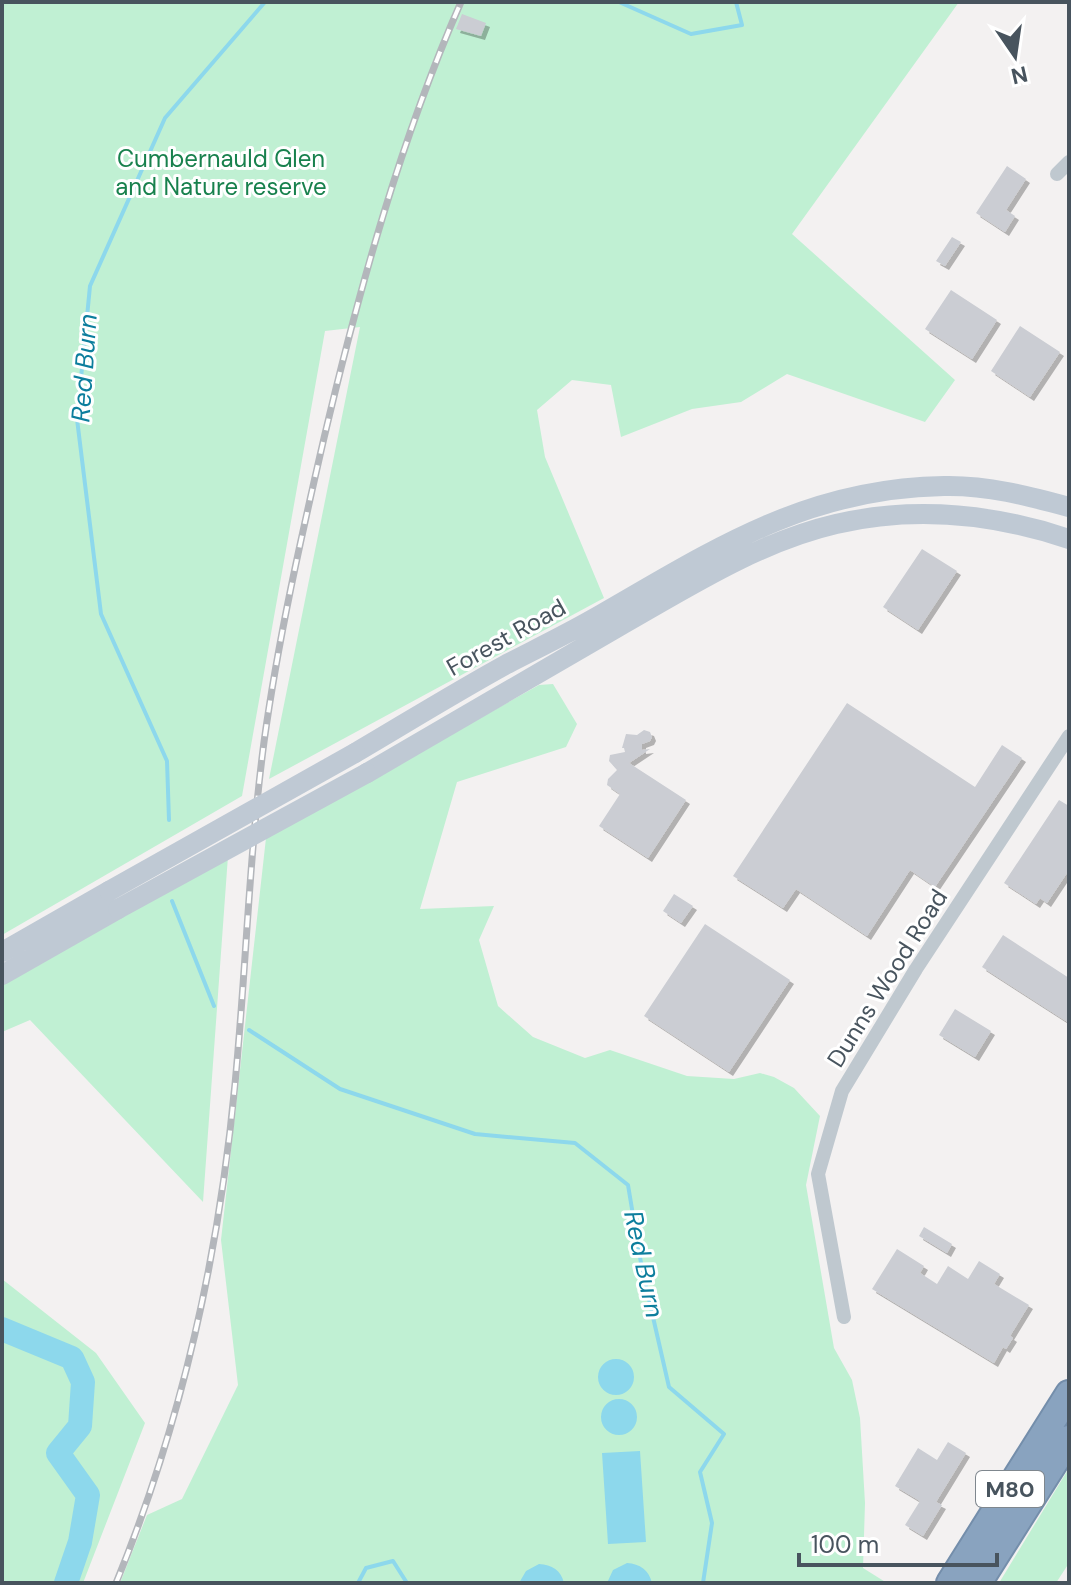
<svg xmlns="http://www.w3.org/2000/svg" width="1071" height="1585" viewBox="0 0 1071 1585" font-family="'DM Sans',sans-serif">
<defs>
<filter id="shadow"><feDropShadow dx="4" dy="4" stdDeviation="0" flood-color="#0004"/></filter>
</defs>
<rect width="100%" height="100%" fill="#f3f1f1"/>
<path fill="#c0f0d3" d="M2,2H959L792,234L955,380L925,422L787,374L741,402L692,409L621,437L611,385L572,380L537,410L545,457L604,598L269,779L360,327L325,331L242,796L2,935Z
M553,684L577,724L566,747L457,782L420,909L494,906L479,940L498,1006L533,1037L585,1058L610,1050L687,1076L734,1079L760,1073L774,1077L794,1088L820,1116L806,1185L834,1348L852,1380L860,1418L865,1503L863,1568L887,1583H120L147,1515L182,1499L238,1385L221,1240L266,838L539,685Z
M228,856L203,1202L30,1020L2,1032V983Z
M2,1279L96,1353L145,1423L83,1583H2Z
M1069,1468V1563L1056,1583H999Z"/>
<path fill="#8dd8ec" d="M598 1377a18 18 0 1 1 36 0a18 18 0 1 1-36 0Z
M601 1417a18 18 0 1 1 36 0a18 18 0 1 1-36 0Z
M640,1451L646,1542L608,1544L602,1453Z
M627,1563C640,1564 649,1570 652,1583H607L613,1570Z
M539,1564C552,1565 561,1570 564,1583H519L526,1571Z"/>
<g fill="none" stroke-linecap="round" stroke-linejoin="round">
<path stroke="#8dd8ec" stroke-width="4" d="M619,2L691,34L742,25L736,2
M169,820L167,761L101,614L77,419L90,286L165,118L265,2
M172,901L214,1006
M249,1030L340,1089L475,1134L575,1143L628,1185L642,1269L669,1387L724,1434L700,1472L712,1523L703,1583
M358,1583L366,1568L393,1561L407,1583"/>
<path stroke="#8dd8ec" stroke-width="24" d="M2,1329L72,1358L83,1382L80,1426L58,1453L88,1495L80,1542L66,1583"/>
</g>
<path fill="#cbcdd3" filter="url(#shadow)" d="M462,14L486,23L481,36L456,29Z
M1007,166L1026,179L1006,210L1015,216L1005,232L976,213Z
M952,237L961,242L945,266L936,261Z
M951,290L997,320L972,359L925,329Z
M1020,326L1060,352L1030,397L991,371Z
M922,549L957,571L918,630L883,607Z
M847,703L975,787L1002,745L1022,758L935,887L910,870L867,936L796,889L783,908L733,876Z
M644,730L650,732L652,737L650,741L642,744V750L650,749L629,763L686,800L648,858L599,826L620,794L607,785L608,779L617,770L609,761L610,755L625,752L624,748H622L626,734L637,735Z
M1059,800L1069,806V870L1047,903L1040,898L1036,904L1004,883Z
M674,894L693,906L681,923L663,911Z
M705,924L790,980L729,1072L644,1016Z
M1003,935L1069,978V1023L982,967Z
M955,1009L991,1031L975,1057L939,1035Z
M924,1227L952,1244L947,1253L919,1236Z
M897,1249L924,1266L920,1273L937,1284L948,1266L968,1279L979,1261L1000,1274L994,1284L1029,1305L1010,1336L1013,1338L1006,1349L1003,1347L994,1363L872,1289Z
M948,1442L966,1453L936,1502L942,1505L923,1536L905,1525L920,1501L895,1486L918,1448L937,1460Z"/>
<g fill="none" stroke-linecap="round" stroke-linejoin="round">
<defs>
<path id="highway" d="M950,1583L1069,1394
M978,1583L1069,1439"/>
</defs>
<use href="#highway" stroke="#748eab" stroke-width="30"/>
<path stroke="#bfc8cf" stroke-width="14" d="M1057,174L1069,162
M844,1317L818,1174L842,1091L916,969L1069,736"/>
<path stroke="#bfc9d4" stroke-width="20" d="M355,753C406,723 456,692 507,664C536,649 565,635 593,619C710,552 804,488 944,486C987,485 1028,496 1069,507
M367,773C451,724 534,676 618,627C687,588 758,542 836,524C914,506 994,514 1069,539
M2,952L109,891
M2,975L118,909"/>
<use href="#highway" stroke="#89a3bf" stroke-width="26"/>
<defs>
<path id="rail" d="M116,1583C181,1425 219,1254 235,1084C246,970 249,856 264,742C278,640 301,538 324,438C359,290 400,141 461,2"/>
</defs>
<use href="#rail" stroke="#b3b6bb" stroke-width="7"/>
<use href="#rail" stroke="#fff" stroke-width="4" stroke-dasharray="12" stroke-linecap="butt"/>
<path stroke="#bfc9d4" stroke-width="20" d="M109,891L355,753
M118,909L367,773"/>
</g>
<g text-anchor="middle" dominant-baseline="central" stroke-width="6" stroke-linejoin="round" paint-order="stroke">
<rect fill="#fff" stroke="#7f878e" stroke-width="2" x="976" y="1471" width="68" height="36" rx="6"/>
<g font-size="22" font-weight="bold" fill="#48545e">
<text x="1010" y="1489">M80</text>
</g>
<g font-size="24" fill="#18814d" stroke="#fff">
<text x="221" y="158">Cumbernauld Glen<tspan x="221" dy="28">and Nature reserve</tspan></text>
</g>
<g font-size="24" fill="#48545e" stroke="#fff">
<text transform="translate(506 637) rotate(-29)">Forest Road</text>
<text transform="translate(887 978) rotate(-58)">Dunns Wood Road</text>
</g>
<g font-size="26" font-style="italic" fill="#0c7e9d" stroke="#fff">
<text transform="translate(84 368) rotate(-86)">Red Burn</text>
<text transform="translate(644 1264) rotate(78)">Red Burn</text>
</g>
</g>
<rect width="1071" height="1585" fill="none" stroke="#48545e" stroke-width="8"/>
<g transform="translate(1015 56) rotate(167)" stroke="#ffffff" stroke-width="6" paint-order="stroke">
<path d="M0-6L14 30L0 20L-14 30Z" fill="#48545e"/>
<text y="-12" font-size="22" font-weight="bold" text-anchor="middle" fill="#48545e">N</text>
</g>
<path d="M799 1553v12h198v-12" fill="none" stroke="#48545e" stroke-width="4"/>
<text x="811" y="1553" font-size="24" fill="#48545e" stroke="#ffffff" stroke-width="6" paint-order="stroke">100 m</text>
</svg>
